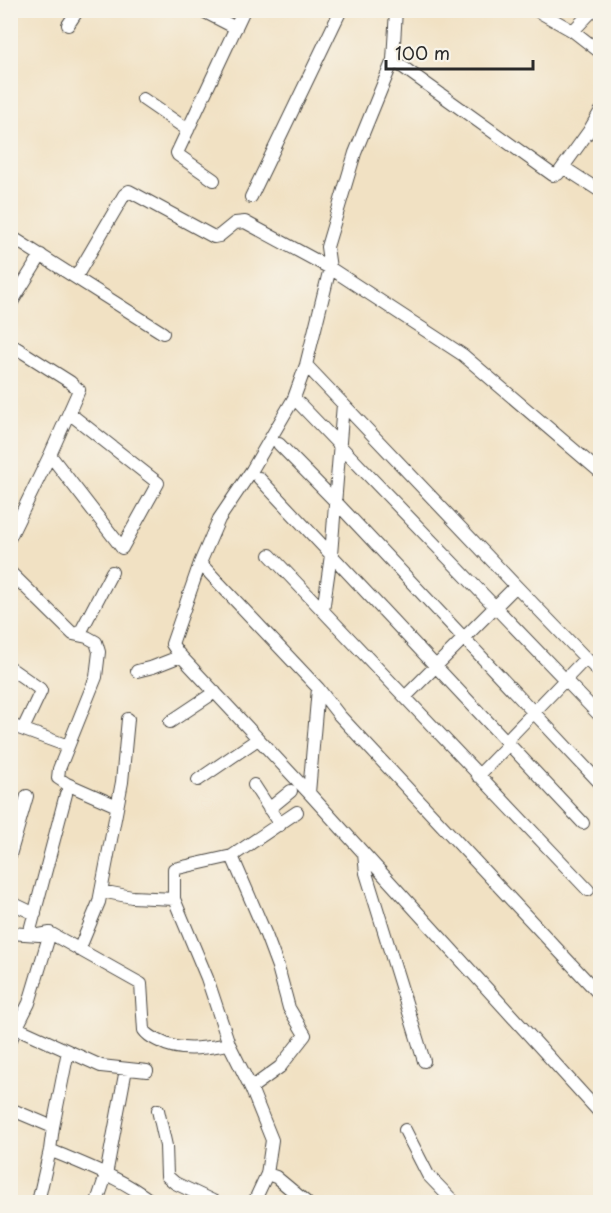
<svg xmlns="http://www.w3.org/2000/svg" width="611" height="1213" viewBox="0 0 611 1213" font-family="'Playpen Sans',sans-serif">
<rect width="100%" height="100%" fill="#f7f3e8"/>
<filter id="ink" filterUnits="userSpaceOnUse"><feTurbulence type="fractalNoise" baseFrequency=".0167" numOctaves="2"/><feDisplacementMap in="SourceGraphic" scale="12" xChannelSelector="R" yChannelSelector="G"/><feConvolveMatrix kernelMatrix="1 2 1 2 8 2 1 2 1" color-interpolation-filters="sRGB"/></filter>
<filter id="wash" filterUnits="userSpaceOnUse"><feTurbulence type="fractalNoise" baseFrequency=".008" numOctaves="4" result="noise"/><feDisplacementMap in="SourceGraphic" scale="24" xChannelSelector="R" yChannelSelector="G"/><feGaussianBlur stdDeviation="1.35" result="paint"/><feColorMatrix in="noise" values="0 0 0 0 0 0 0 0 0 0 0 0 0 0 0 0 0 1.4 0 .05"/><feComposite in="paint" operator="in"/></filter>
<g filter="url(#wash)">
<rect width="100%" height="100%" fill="#f1e1c3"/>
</g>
<g filter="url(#ink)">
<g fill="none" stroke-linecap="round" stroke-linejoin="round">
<defs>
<path id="minor" d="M201,10L236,28
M396,10L393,60L553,175L558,174L589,131L600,112
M536,10L573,31L593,10
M68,25L78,10
M573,31L600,52
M393,60L355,153L327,247L330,268L306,365L294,398L252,470L219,519L200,563L172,644L178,653L193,669L309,793L600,1113
M143,99L188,130
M563,167L600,191
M214,180L178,155L177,153L244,10
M251,197L341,10
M10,236L163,333
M76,277L124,195L129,191L214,237L219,236L235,223L245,222L330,268L463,355L600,472
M10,305L41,255
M10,344L70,382L79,390L50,455L10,537
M306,365L516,586L600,673
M294,398L600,716
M279,444L336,502L600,783
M50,455L122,548L158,483L69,413
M259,478L583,823
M270,555L588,890
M200,563L318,688L339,715L600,995
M10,572L73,634L87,637L96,642L99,652L96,677L59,769L58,778L67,784L117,806
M323,611L331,555L343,404
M79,635L112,572
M10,668L40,689L41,691L23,729
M137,671L153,667L181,656
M405,697L516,586
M170,722L215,692
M10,723L16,727L68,746
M506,741L586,658
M478,776L509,744
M198,780L258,739
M254,785L280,825
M309,793L318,688
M269,809L291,791
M364,854L366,873L424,1061
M10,855L27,796
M232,856L266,935L278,967L289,1008L305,1035L280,1067L251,1088
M101,891L132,897L174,899
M10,902L35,914
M10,933L39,935L50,933L141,984L144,1030C148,1036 153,1038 159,1041C181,1053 205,1048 229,1044
M29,934L66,794
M79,950L99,902L122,782L128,719
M17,1028L101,1066L147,1071
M10,1041L29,1003L50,933
M158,1110L166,1146L167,1176L175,1183L215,1202
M10,1111H15L53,1127
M405,1130L428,1175L454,1202
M50,1150C85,1165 122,1178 152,1202
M267,1174L276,1177L306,1202
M38,1202L50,1150L53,1127L68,1051
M97,1202L106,1175L126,1069
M254,1202L267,1174L272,1140L251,1088L229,1044L207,978L174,899V869L232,856L297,812"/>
</defs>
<use href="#minor" stroke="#494642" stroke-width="14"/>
<use href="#minor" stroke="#fff" stroke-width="12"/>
</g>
</g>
<rect width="611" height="1213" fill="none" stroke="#f7f3e8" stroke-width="36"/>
<path d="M386 60v9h147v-9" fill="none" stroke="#2b2b2b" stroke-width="3"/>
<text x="395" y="60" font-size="18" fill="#2b2b2b" stroke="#f7f3e8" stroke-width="4.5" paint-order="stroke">100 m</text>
</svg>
